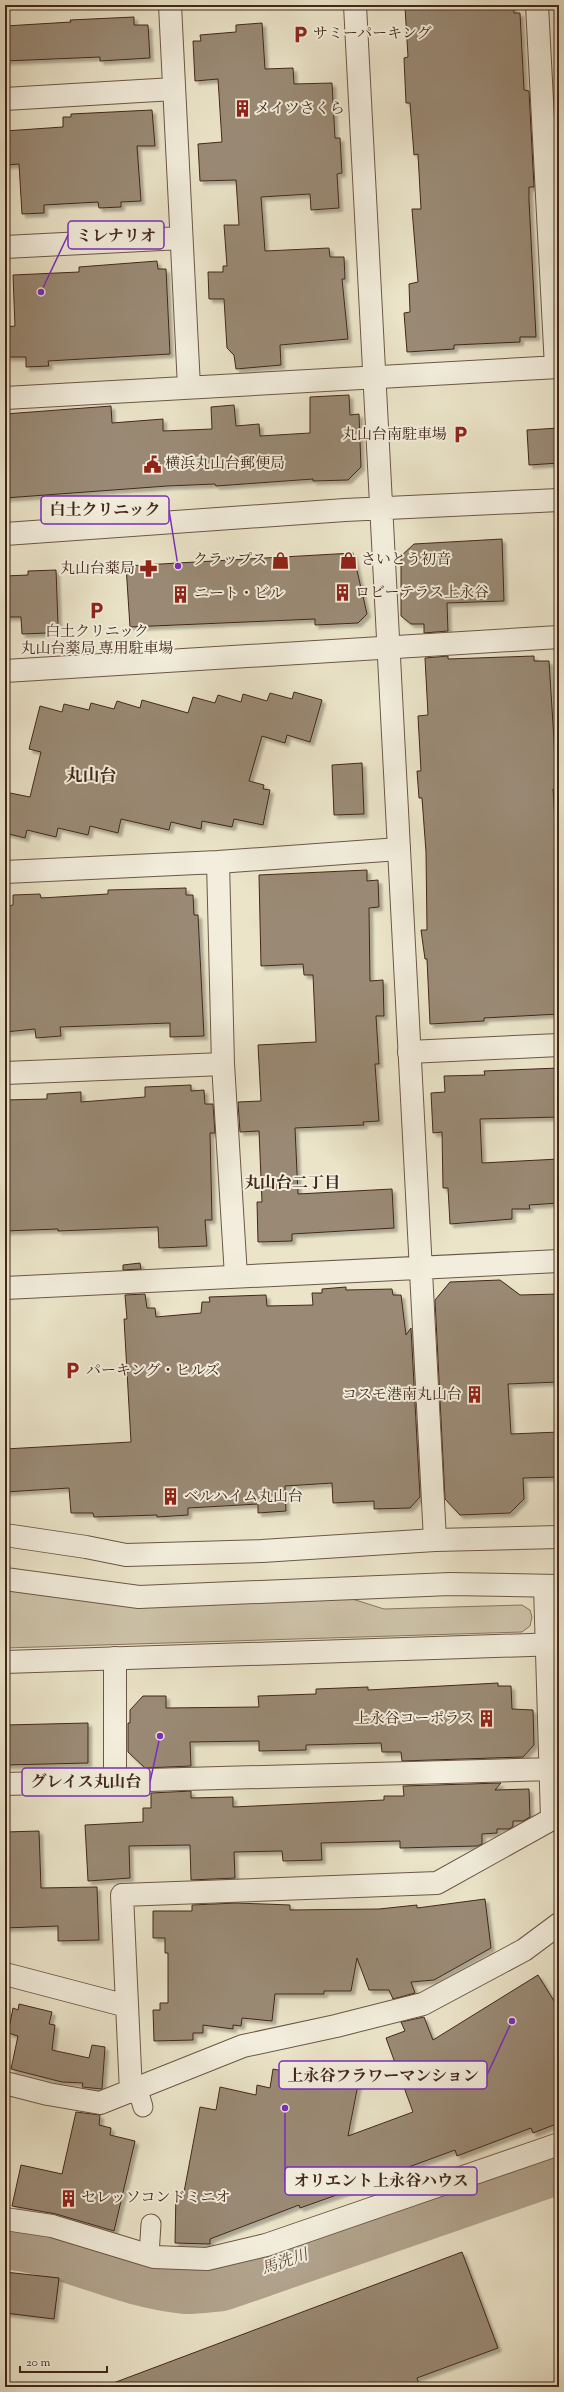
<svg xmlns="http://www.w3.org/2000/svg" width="564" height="2392" viewBox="0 0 564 2392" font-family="'Sorts Mill Goudy','Noto Serif JP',serif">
<defs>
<filter id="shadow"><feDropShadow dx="3.5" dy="3.5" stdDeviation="1" flood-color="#0004"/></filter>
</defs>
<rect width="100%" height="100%" fill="#ebe4c9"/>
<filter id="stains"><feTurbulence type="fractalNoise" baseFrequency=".005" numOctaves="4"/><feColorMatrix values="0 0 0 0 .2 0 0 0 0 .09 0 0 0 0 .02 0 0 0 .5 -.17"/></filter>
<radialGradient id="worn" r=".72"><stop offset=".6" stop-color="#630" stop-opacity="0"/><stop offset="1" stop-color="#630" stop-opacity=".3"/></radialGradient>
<path fill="#cec4ab" stroke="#887662" d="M5,1586L346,1597L384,1609L522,1605L530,1610L532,1617L530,1626L522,1632L5,1648Z"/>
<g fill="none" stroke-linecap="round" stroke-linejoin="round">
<path stroke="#b2a48e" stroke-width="52" d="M5,2243C67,2249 124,2283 186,2288C197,2288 211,2286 222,2285L559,2168"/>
</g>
<path fill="#9a8a75" stroke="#42281a" filter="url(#shadow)" d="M445,5H513L514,13H520L524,90L529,91L534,187H529V200L536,337H520V342L454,345V349L407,352L404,313L410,312L409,284L418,282L412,209H421L418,154L414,155L410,103H406L404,58L408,57L405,7Z
M134,17V25H148L150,58L100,61V57L5,61V26L71,22L70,20Z
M262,23L265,69L293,68L294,84L332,83L335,138H340L342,173L337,174L339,208L311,210L310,194L261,197L265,251L329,248L330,257H344L345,279H342L348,339L280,345L281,365L236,369L234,355L227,348L224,299H209L208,272H223V266H227L224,225H239L236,180L200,181L198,144L222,142L218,79L195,81L193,41H201L200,35L236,32V25Z
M554,97L559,99V186Z
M152,110L155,146H137L141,201L121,202V207L99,208L98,202L44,205V213L22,214L19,164L5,165V131L63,127V117H71V114Z
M157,261L158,269H166L170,354L48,361L49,366L26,367V357H7L5,327L15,326L13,275L79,272V267Z
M349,395L350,415L359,414L361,467L348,480L313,481V479L216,486L215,484L167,486L5,498V414L111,406L112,423L163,419V431L212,429L211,407L234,405L236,426L259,424L260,436L310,433V397Z
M559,428V463L529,465L527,430Z
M502,539L504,601L447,603L448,631L424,633V624H411L401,616V556L414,544Z
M353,553L367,614L358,623L315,625V619L130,627L126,566Z
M56,570L58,624L46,625L47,633L22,634L21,617H5V576L28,575V571Z
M448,656V659L534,656V661H549L554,740L556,789H553L559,883V1014L484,1018V1021L430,1024L427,959H425L421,930H427L426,852L422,798H419L417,771H421L418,716L428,715L425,658Z
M294,692L322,700L310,742L287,735L285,743L262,736L249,781L264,785L263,789L270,790L263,825L234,819L232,827L202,821L201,829L171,822L169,830L121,819L118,833L90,826L88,835L58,828L56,837L27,830L25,838L5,833V792L30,797L41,752L29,749L40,706L62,712L64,704L89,710L91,703L114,709L117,701L140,708L142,700L188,713L193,697L215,703L218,695L241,702L243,694L267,701L270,693L292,699Z
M362,763L364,814L334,815L332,765Z
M367,870V881L378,880L379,907L369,908L370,981L383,980L384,1016H376L379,1064H375L379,1121L363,1122L364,1125L295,1128L298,1194L392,1189L394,1228L292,1234V1241L258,1242L257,1202H262L259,1131L240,1132L238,1102L261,1101L258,1045L316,1042L313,975H304L303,964L261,966L259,875Z
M186,888V895H193L194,915H198L204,1036L170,1037V1023L60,1027L61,1036L36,1038L35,1029L5,1032V907L13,905V895L40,894L41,898L108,894V890Z
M559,1068V1117L480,1119L482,1163L559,1159V1203L529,1205L530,1209H512V1219L450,1224L448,1188H443L442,1132L433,1133L431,1093L445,1092L444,1076L485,1075L484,1071Z
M191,1085V1091L204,1090L205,1104H213L215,1133H210L212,1220H205L207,1246L159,1248L158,1227L58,1231V1229L5,1231V1100L47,1099V1094L81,1092V1102L145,1097V1087Z
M140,1263L141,1269L123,1270V1265Z
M500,1280L520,1295L559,1294V1382L508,1384L511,1434L559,1432V1477L523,1478L524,1499L510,1513L460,1515L445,1499L435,1300L450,1282Z
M346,1287V1290L392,1289L393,1295H401L406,1335L411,1328L420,1497L410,1508L374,1509V1501L333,1503L332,1483L285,1486L286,1511L258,1513V1504L188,1508V1515L157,1517V1515L94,1517L93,1513H71L69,1488L5,1492V1449L131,1442L124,1319H127L125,1295L145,1294L147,1308H155L156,1317L201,1313L202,1302H210L209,1297L266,1295L267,1306L313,1305L312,1293H322V1289Z
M498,1683V1686H511L512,1709L533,1710L534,1745L523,1757L402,1761L401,1752H382L381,1743L306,1745V1750L259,1751V1741L190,1742L191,1766L145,1768L128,1752V1723H130V1710L143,1696H166V1708L259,1707L258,1696L316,1694V1689L368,1687V1690Z
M88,1723V1763L5,1765V1725Z
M501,1783L495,1790L529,1789L530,1817L523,1821H513V1826L509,1829H497V1833L482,1834V1844L477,1846L400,1848V1841L321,1843L322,1860L283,1861L282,1851L234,1852L235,1878L191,1880L190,1845L129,1846L130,1878L88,1881L85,1825L143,1822V1808H151V1793L191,1791V1798L233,1797V1807L384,1800V1796H404L403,1786Z
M39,1831L41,1888L97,1887L99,1940L58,1941V1926L5,1928V1832Z
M485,1899L491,1948L434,1980L411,1982L415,1993L393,1999L389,1990H369L357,1958L351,1991H324V1994H275L272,2021L242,2018L241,2026L233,2025V2029L203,2025V2033H193V2040L154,2041L153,2010H160V2003H168V1953H165V1938H153V1911H192V1905L236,1903L290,1905V1910L379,1909L417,1905V1908Z
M538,1975L559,2009V2123L533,2133L531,2128L457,2156L455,2150L406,2168L409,2174L378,2186L376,2181L300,2208L299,2205L210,2239V2244L175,2243L176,2191L184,2192L200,2107L216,2110L220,2087L256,2095L257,2085L270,2088L273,2069L309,2076V2072L321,2075L323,2061L361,2069L348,2136L413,2112L386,2038L405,2031L401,2022L424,2017L433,2040Z
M19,2004L52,2012L49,2024L55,2025L52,2050L89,2058L92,2045L105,2047L102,2089L82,2087L83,2083L62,2082L11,2069L18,2036L8,2033L13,2008L18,2010Z
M76,2112L100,2115L99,2125L111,2128L110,2135L135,2141L114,2231L56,2214L12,2206L21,2165L62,2174Z
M462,2252L498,2348L417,2378L420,2387H109L108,2385Z
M5,2272L59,2278L54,2319L5,2313Z"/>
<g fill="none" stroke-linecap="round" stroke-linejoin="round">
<defs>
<path id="pedestrian" d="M138,2090L143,2107
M149,2255L151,2224"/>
<path id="minor" d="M170,5L189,387
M537,5L556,367
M5,99L174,89
M5,247L181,238
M5,398L559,367
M5,671L559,637
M218,862L223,1064L236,1276
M5,872L218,862L399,849
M409,1052L559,1045
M5,1073L223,1064
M5,1535L86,1547L126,1555L262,1551L435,1540L559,1537
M115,1781V1658
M5,1784L552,1769
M5,1974L127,2006
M5,2083L48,2094L100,2103L243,2046L336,2026L423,2004L524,1950L559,1924
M131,2092L122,1895L437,1883L552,1819L545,1586
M5,2219L52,2226L154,2257L207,2259L266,2245L559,2144"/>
<path id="tertiary" d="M355,5L435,1540
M5,534L345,510L559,500
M5,1288L559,1261
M5,1579L139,1597L450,1584L559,1586
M5,1662L559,1644"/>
</defs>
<use href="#pedestrian" stroke="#6c5746" stroke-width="21"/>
<use href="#minor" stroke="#6c5746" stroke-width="24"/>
<use href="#tertiary" stroke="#6c5746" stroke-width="24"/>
<use href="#pedestrian" stroke="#f2eddc" stroke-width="19"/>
<use href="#minor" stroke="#f2eddc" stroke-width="22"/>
<use href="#tertiary" stroke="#f2eddc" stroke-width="22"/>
</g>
<defs>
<symbol id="parking-bare" viewBox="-9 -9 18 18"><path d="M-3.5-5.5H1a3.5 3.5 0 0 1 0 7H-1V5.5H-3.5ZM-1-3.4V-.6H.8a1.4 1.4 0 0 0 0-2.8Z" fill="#8f2418" stroke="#f2eddc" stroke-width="2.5" paint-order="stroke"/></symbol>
<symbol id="building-bare" viewBox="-9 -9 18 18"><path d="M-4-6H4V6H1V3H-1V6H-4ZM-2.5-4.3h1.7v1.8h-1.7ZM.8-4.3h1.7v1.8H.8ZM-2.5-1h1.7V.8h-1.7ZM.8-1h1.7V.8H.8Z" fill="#8f2418" stroke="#f2eddc" stroke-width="2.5" paint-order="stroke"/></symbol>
<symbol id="civic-bare" viewBox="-9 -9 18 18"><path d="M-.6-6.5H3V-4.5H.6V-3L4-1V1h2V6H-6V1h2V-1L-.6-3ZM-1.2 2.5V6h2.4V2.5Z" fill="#8f2418" stroke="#f2eddc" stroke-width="2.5" paint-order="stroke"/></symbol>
<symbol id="shop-bare" viewBox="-9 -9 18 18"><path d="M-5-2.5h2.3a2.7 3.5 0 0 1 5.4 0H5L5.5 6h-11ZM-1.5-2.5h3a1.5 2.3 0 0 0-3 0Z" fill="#8f2418" stroke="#f2eddc" stroke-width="2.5" paint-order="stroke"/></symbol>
<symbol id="pharmacy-bare" viewBox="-9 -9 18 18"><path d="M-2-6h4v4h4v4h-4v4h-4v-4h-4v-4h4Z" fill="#8f2418" stroke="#f2eddc" stroke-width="2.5" paint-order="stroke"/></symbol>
</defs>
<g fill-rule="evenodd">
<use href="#parking-bare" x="288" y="22" width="25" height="25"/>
<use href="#building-bare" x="230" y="96" width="25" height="25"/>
<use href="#parking-bare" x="448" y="422" width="25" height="25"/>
<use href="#civic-bare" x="140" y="452" width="25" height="25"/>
<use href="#shop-bare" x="268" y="548" width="25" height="25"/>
<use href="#shop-bare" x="336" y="548" width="25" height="25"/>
<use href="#pharmacy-bare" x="136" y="556" width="25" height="25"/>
<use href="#building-bare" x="330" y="580" width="25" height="25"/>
<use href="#building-bare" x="168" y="582" width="25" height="25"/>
<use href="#parking-bare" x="84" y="598" width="25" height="25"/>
<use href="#parking-bare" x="60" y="1358" width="25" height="25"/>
<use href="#building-bare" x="462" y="1382" width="25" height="25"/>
<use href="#building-bare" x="158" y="1484" width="25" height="25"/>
<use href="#building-bare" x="474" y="1706" width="25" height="25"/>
<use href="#building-bare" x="56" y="2186" width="25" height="25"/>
</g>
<g text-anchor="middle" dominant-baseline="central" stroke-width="4" stroke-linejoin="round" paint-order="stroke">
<g font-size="15" fill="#42281a" stroke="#f2eddc" text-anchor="start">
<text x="313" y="34">サミーパーキング</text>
<text x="255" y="109">メイツさくら</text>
<text x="447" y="435" text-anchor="end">丸山台南駐車場</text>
<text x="165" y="464">横浜丸山台郵便局</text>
<text x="267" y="560" text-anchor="end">クラップス</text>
<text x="361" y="560">さいとう初音</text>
<text x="135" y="569" text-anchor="end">丸山台薬局</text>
<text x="355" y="593">ロビーテラス上永谷</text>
<text x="194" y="594">ニート・ビル</text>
<text x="97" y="632" text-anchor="middle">白土クリニック<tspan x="97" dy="17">丸山台薬局 専用駐車場</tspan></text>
<text x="86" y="1371">パーキング・ヒルズ</text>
<text x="462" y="1395" text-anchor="end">コスモ港南丸山台</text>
<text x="184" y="1497">ベルハイム丸山台</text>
<text x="474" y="1719" text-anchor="end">上永谷コーポラス</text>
<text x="81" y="2198">セレッソコンドミニオ</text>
</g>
<g font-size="16" font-weight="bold" fill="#42281a" stroke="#f2eddc">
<text x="292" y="1184">丸山台二丁目</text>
</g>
<g font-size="16" font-style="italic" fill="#644d3d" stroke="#f2eddc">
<text transform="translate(285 2263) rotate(-19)">馬洗川</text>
</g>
<g font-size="17" font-weight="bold" fill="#42281a" stroke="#f2eddc">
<text x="91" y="777">丸山台</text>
</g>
</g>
<path fill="none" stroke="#7b2cbf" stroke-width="1.5" d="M41 292L68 235M178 566L169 510M160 1736L150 1782M512 2021L487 2075M285 2108L285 2181"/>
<g fill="#7b2cbf" stroke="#f2eddc" stroke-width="1.5">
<circle cx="41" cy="292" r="4"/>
<circle cx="178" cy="566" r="4"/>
<circle cx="160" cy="1736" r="4"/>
<circle cx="512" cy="2021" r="4"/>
<circle cx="285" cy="2108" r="4"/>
</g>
<g fill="#f2eddc" stroke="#7b2cbf" stroke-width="1.5">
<rect x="68" y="221" width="96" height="28" rx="4"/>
<rect x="41" y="496" width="128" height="28" rx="4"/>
<rect x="22" y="1768" width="128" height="28" rx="4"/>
<rect x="279" y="2061" width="208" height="28" rx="4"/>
<rect x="285" y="2167" width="192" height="28" rx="4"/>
</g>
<g font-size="16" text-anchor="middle" font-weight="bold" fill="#42281a">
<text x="116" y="241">ミレナリオ</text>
<text x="105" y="515">白土クリニック</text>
<text x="86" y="1787">グレイス丸山台</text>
<text x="383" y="2081">上永谷フラワーマンション</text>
<text x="381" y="2186">オリエント上永谷ハウス</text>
</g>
<rect width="564" height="2392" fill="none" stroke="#ebe4c9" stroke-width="20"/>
<rect x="6" y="6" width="552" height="2380" fill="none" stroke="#42281a" stroke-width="2"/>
<rect x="10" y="10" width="544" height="2372" fill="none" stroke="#42281a"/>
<path d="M20 2366v6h87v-6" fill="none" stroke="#42281a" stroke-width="2"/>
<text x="26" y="2366" font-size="12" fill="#42281a" stroke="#f2eddc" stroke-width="3" paint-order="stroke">20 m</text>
<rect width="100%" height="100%" filter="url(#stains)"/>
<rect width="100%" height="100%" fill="url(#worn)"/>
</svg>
